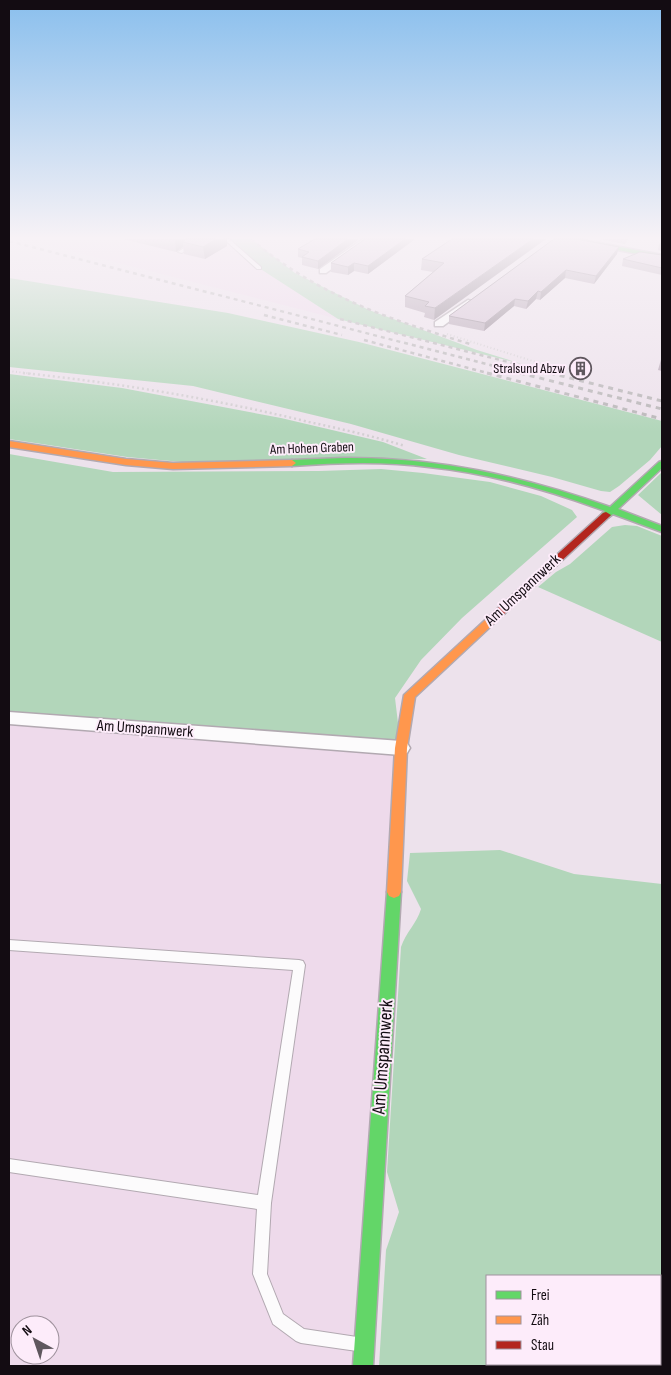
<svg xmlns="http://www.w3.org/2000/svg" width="671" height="1375" viewBox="0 0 671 1375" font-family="'Sofia Sans Condensed',sans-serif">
<rect width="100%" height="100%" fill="#ede2ec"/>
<path fill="#eedaeb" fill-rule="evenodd" d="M24,239H226L259,268L338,319Z
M9,718L401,748L395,872L363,1366H9ZM20,1325H50V1355H20Z"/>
<path fill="#b2d6ba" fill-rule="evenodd" d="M226,239H251L295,273L369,310L477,350L522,364L338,319L259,268Z
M9,278L228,313L359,342L662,421V446L650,460L619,486L610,492L601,491L552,477L459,455L351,424L193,386L9,367Z
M9,374L122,388L281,418L383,442L427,459L182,462L127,457L9,439Z
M9,454L113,472L319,471L381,469L423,473L490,482L541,496L572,510L577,517L462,618L421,660L395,698L401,748L9,718Z
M661,473H662V515L638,495Z
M625,525L637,526L662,536V642L538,587L556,572L570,564L612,527Z
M500,850L574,874L662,884V1366H379L386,1250L399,1212L387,1172L401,947C406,932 417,923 421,909L407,881L410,853ZM487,1276H660V1364H487Z"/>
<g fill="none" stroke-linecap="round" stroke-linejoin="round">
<defs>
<path id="lane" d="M197,239H203L182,253L178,252Z
M224,239H229L261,267V269H257Z
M9,940L299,960L303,961L305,965L271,1203L267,1274L283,1314L304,1329L357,1337L362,1339L364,1344L362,1349L357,1351L301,1343L296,1341L273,1324L253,1274L257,1209L9,1172V1159L258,1195L293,970L9,950Z"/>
<path id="street" d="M363,239H373L326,273H320V269Z
M468,300L471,301V305L443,326H435V322Z
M9,712L401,741L407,743L410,748L407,753L401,755L9,724Z"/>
<path id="fast" d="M564,239H578L662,255V259Z
M343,458C437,457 522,476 610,507L659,462L662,461V468L618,509L662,526V532L613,514L609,517H603L601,515L605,511C548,490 489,473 429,467C383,461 337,463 292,466L288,463L292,460Z
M394,886L399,888L401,892L373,1366H353L387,892L389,888Z"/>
<path id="slow" d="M9,441L126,459L173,463L292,460L296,463L292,466L173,469L126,465L9,447Z
M500,609L505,612L504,614L415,697L407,748L401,892L399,896L394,898L389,896L387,892L395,748L404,695L496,610Z"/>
<path id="jam" d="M606,512L611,515L609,517L504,614H496L495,612L496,610L603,513Z"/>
</defs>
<use href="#lane" stroke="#b2a9b1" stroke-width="2"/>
<use href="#street" stroke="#b2a9b1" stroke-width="3"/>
<use href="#fast" stroke="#b2a9b1" stroke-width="3"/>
<use href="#slow" stroke="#b2a9b1" stroke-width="3"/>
<use href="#jam" stroke="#b2a9b1" stroke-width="3"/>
<path stroke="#d3cfd2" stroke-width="2" stroke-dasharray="1 2.5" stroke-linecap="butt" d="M447,334L561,370
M9,371L34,374"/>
<path stroke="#d3cfd2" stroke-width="2.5" stroke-dasharray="2 3" stroke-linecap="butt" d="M23,373C119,383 215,399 309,422C341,429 373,436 405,446"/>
<use href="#lane" fill="#fcfbfc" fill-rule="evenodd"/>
<use href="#street" fill="#fcfbfc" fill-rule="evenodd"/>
<use href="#fast" fill="#63d668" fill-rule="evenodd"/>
<use href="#slow" fill="#ff974d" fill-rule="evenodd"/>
<use href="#jam" fill="#b3261e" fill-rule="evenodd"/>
<path stroke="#bab7b9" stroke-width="2.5" stroke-dasharray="4 4" stroke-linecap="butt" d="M251,239C317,295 388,319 470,344
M9,241L525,374
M264,315L342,335
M340,319L555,374
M364,340L491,374"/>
<path stroke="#bab7b9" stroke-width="3" stroke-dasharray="5 5" stroke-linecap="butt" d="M487,373L662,419
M520,373L662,409
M550,373L662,401"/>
</g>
<path fill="#b8a8b7" d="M123,239H227V246L205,259L184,254L183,247L176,252Z
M315,239H359L318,269L302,265V258L298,257V249Z
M415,239L368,274L354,271L348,275L331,272V263Z
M452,239L434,320L424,317L425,313L405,307V296L433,272L421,270L422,259Z
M554,239L617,254L594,284L565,278L540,300L536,299L526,309L514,306L484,331L449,324V316Z
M599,239H629L625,244Z
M662,242V251L658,250L659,244Z
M662,255V275L622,266L623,259Z
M662,356V371L658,370Z"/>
<path fill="#968895" d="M175,239H193L183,242V247L176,252Z
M216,239H227V246L205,259L203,247Z
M348,239H359L318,269V261Z
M405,239H415L368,274V266Z
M533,239H546L434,320L435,308Z
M619,247L617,254L594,284L596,276Z
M354,263V271L348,275V267Z
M566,270L565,278L540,300L541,292Z
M538,291L536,299L526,309L528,301Z
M515,299L514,306L484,331L485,323Z"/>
<path fill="#d6c3d5" stroke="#968895" d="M186,239H216L203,247L183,242Z
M315,239H348L318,261L302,257L309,252L298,249Z
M365,239H405L368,266L354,263L348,267L331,263Z
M452,239H533L435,308L425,306L429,302L405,296L444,263L422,259Z
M554,239H576L619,247L596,276L566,270L541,292L538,291L528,301L515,299L485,323L449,316Z
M640,252L662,255V268L623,259Z"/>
<linearGradient id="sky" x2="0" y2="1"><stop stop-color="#8abfed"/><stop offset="0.55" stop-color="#f7f2f6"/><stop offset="1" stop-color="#f7f2f6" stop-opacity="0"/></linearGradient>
<rect width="671" height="432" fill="url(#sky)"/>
<defs>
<symbol id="building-ring" viewBox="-11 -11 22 22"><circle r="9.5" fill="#fdecfa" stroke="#5f575e" stroke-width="1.5"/><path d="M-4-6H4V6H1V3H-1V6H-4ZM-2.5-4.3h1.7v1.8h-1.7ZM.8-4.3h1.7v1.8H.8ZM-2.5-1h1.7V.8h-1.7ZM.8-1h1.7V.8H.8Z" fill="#5f575e"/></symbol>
</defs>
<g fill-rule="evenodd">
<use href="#building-ring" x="568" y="356" width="25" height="25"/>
</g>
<g text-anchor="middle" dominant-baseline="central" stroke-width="4" stroke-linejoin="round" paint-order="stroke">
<g font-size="14" fill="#130c12" stroke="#fdecfa" text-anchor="end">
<text x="565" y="368">Stralsund Abzw</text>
</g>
<g font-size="14" fill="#130c12" stroke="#fdecfa">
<text transform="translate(312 448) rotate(-2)">Am Hohen Graben</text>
</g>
<g font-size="16" fill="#130c12" stroke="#fdecfa">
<text transform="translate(523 590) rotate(-43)">Am Umspannwerk</text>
<text transform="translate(145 729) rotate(4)">Am Umspannwerk</text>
</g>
<g font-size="19" fill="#130c12" stroke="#fdecfa">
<text transform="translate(383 1057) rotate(-86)">Am Umspannwerk</text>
</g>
</g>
<rect width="671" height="1375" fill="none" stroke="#130c12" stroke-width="20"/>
<rect x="486" y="1275" width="175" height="90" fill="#fdecfa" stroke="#9f929d"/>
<rect x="496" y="1291" width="25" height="8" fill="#63d668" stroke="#9f929d"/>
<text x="531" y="1300" font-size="15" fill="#130c12">Frei</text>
<rect x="496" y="1316" width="25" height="8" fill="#ff974d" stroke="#9f929d"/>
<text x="531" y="1325" font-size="15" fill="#130c12">Zäh</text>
<rect x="496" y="1341" width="25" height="8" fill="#b3261e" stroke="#9f929d"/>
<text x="531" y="1350" font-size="15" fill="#130c12">Stau</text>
<g transform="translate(35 1340) rotate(320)"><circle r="24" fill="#fdecfa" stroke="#9f929d"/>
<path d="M0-4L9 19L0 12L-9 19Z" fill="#5f575e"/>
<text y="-8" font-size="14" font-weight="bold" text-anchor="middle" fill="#130c12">N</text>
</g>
</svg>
